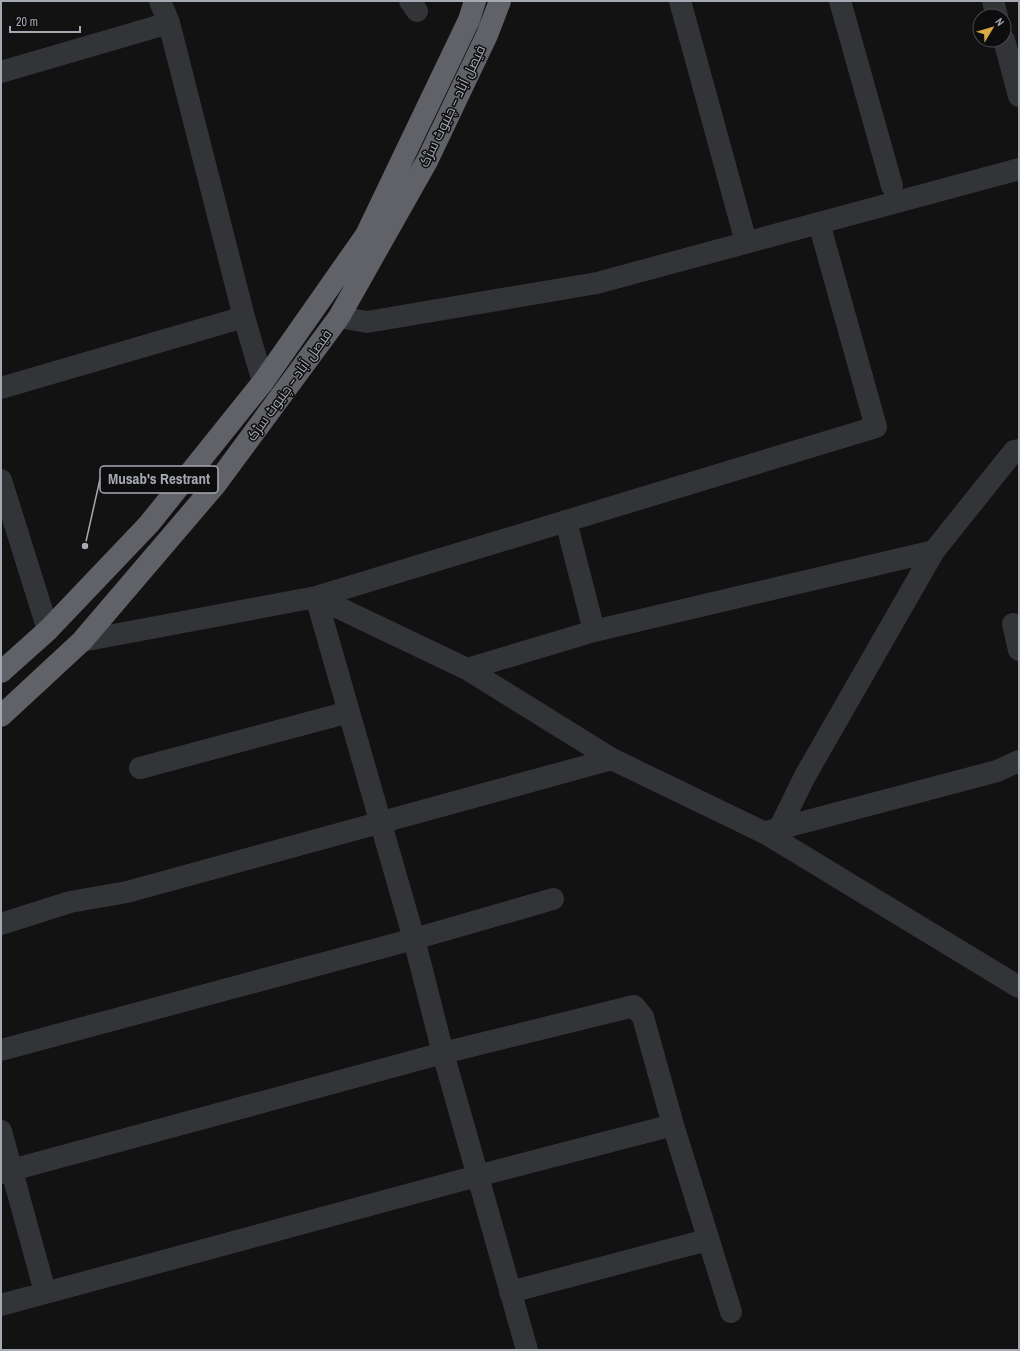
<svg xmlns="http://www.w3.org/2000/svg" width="1020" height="1351" viewBox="0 0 1020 1351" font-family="'Archivo Narrow',Cairo,sans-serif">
<rect width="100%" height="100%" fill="#121213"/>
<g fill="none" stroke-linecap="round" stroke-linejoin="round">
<path stroke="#333438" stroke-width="22" d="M160,1L169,23L244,317L263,382
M410,1L417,11
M680,1L746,242
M840,1L892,186
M993,1L997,16
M1004,40L1019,96
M1,72L169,23
M339,317L367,322L597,283L1019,169
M1,388L244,317
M1,480L48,630
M566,521L594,631
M316,597L467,669L612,759L765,833L1019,987
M316,597L414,939L443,1053L527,1350
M1013,624L1019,650
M82,641L316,597L876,427L819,223
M467,669L594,631L934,551
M140,768L349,712
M779,829L805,776L934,551L1014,451L1019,450
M770,831L997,771L1019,761
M1,924L70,902L127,892L612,759
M1,1050L414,939L553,899
M1,1131L45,1292
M1,1173L443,1053L634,1006L643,1017L673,1125L731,1312
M510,1292L707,1240
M1,1305L477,1176L673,1125"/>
<path stroke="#606268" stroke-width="22" d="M1,672L48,630L149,524L263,382L366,235L469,20L475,1
M1,716L82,641L216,484L339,317L427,161L487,35L500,1"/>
</g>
<g text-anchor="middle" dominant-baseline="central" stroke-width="3" stroke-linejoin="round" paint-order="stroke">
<g font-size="14" fill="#a5a9b2" stroke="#0d0d0e">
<text transform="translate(452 106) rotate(-64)">فیصل آباد – چنیوٹ سڑک</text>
<text transform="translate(289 385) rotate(-54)">فیصل آباد – چنیوٹ سڑک</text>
</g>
</g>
<path fill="none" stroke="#a5a9b2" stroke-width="1.5" d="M85 546L100 479"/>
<circle fill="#a5a9b2" stroke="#0d0d0e" stroke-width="1.5" cx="85" cy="546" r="4"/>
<rect fill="#0d0d0e" stroke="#a5a9b2" stroke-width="1.5" x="100" y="466" width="118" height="27" rx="4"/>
<g font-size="15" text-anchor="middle" font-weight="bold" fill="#a5a9b2">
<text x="159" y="484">Musab's Restrant</text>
</g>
<rect width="1020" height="1351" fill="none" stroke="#a5a9b2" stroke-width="4"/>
<g transform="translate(992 28) rotate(52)"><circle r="19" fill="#0d0d0e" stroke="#4a4b50"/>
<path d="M0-3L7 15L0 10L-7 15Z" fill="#dba942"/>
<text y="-6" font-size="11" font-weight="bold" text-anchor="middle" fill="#a5a9b2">N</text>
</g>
<path d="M10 26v6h70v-6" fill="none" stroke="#a5a9b2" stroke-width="2"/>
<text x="16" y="26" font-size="12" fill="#a5a9b2" stroke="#0d0d0e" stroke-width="3" paint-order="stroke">20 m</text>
</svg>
